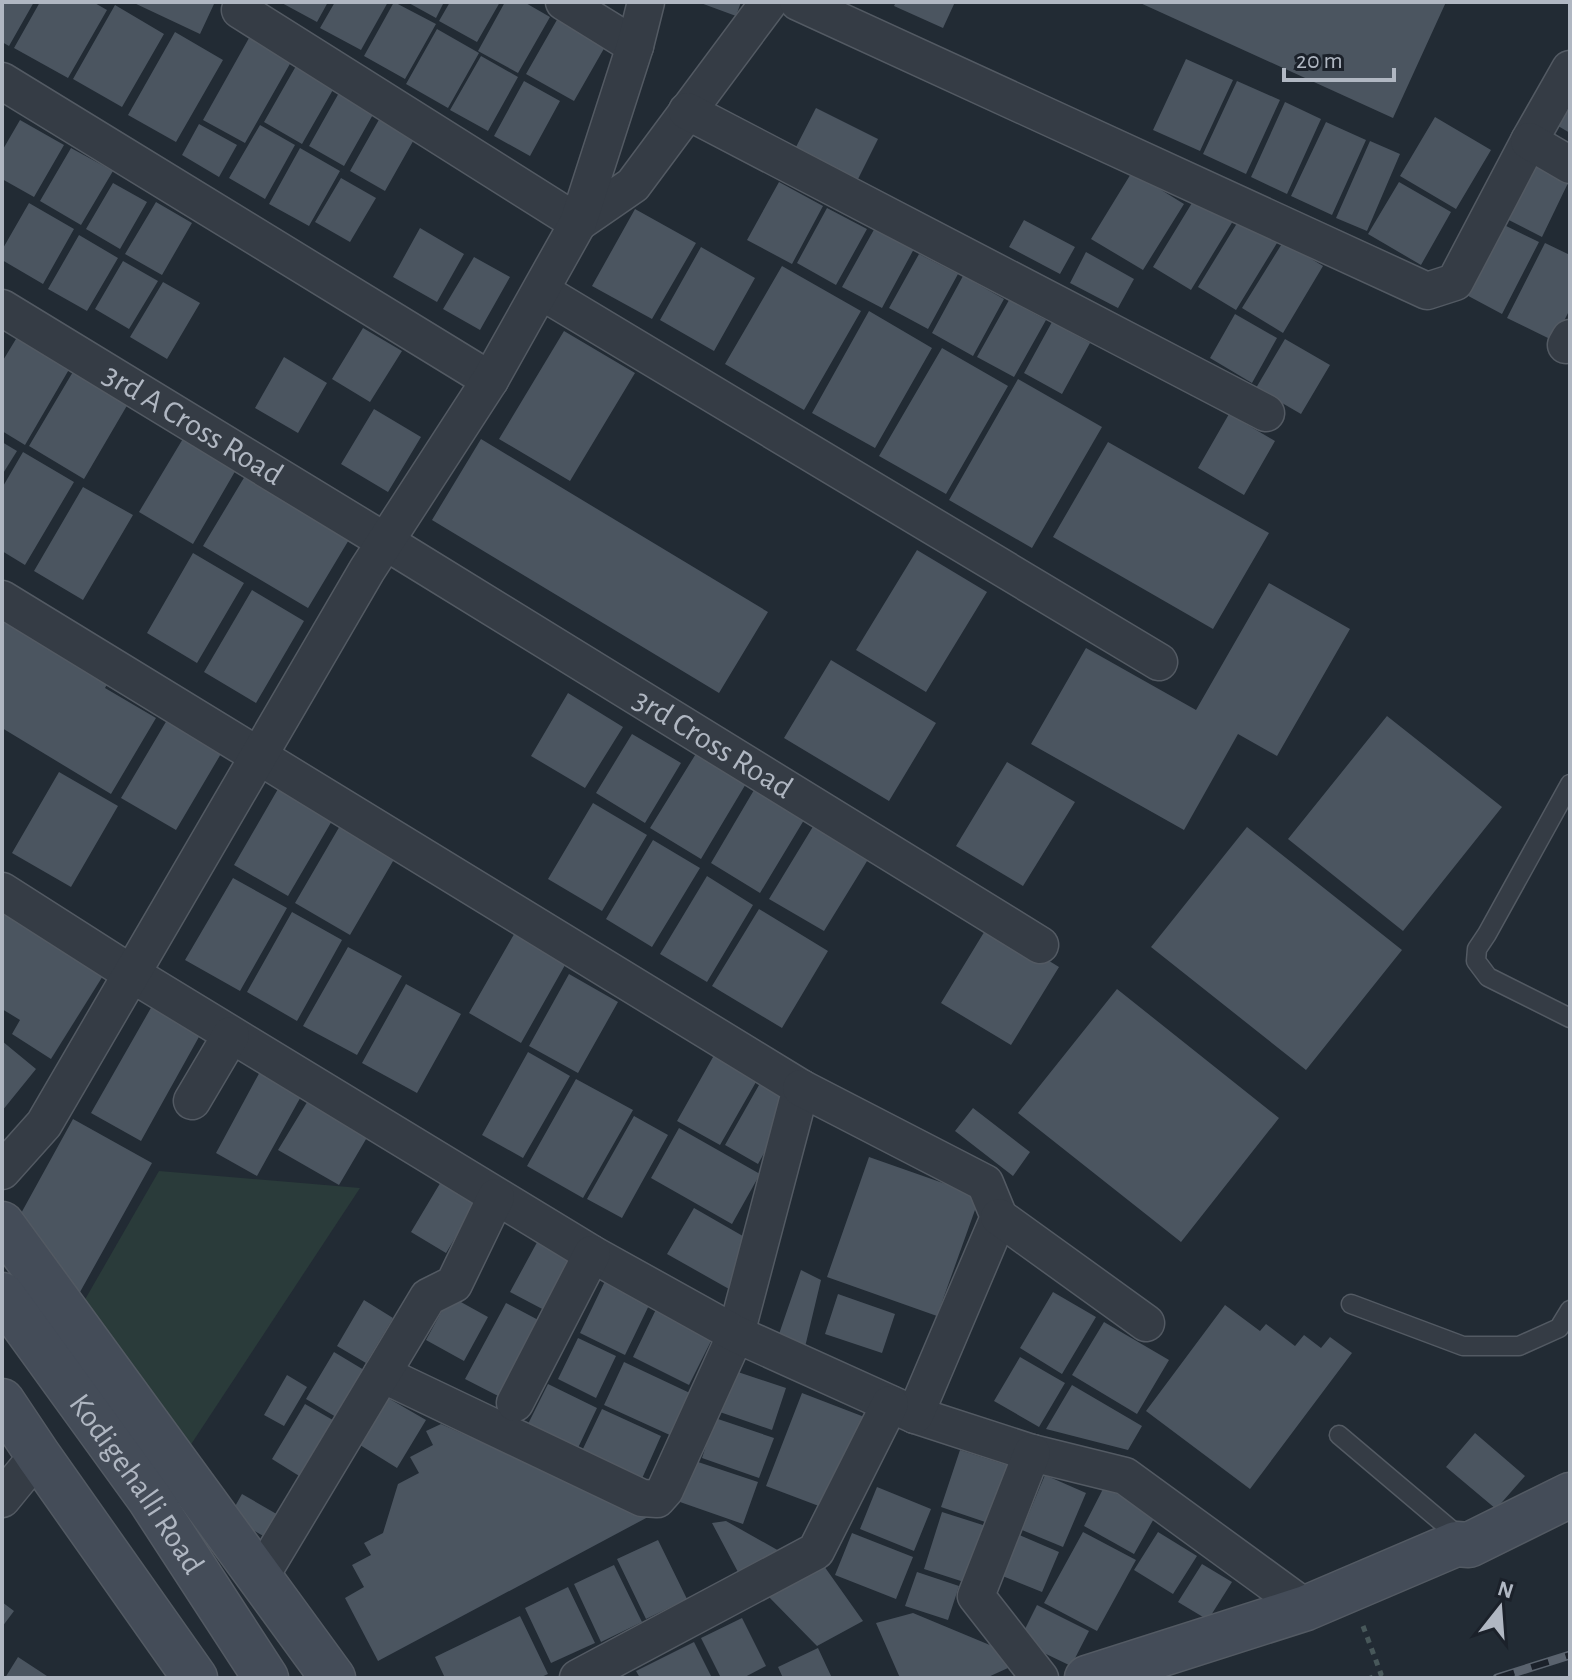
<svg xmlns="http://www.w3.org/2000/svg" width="1572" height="1680" viewBox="0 0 1572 1680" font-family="'Alegreya Sans',sans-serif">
<rect width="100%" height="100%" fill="#222b34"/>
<path fill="#2a3b3a" d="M159,1171L360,1188L186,1452L83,1303Z"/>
<path fill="#4b5560" d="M2,2H34L9,46L2,42Z
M40,2H93L107,10L68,78L14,48Z
M132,2H209L214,4L200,34Z
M280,2H328L317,22Z
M335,2H388L361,50L320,28Z
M394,2L436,24L405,79L364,56Z
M407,2H444L436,18Z
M450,2H500L477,42L439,21Z
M505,2H524L550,17L518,73L478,51Z
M698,2H741L736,16Z
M896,2H955L943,28L894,6Z
M1138,2H1446L1393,118Z
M115,5L164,34L122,107L73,79Z
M558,18L606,45L574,101L526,74Z
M437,29L479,53L448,108L406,84Z
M175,32L223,60L176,142L128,115Z
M249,38L291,62L245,143L203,120Z
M481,56L518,77L488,131L450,110Z
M1186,59L1233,80L1200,151L1153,130Z
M296,66L334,88L302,144L264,122Z
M524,81L560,101L530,156L494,136Z
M1237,81L1280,100L1246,174L1203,154Z
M1570,83V133L1548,120Z
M340,91L375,111L344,166L309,146Z
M1285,102L1321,119L1287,194L1251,177Z
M816,108L878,139L858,179L796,147Z
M381,116L416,136L385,191L350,171Z
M1435,117L1491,150L1456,209L1400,176Z
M20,120L64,145L34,197L2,179V151Z
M1326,122L1366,140L1332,215L1291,196Z
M199,124L237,145L219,177L182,155Z
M260,125L295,145L265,199L229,178Z
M1370,141L1400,154L1367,231L1336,218Z
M71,148L113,171L81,225L40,201Z
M300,148L340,171L309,226L269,204Z
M1529,161L1569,181L1542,237L1501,216Z
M1132,172L1184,204L1143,270L1091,239Z
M341,178L376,198L350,242L315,222Z
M779,182L823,206L792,264L747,240Z
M1399,182L1451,212L1421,265L1368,234Z
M113,183L147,202L120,249L86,229Z
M1195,198L1233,221L1191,290L1153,267Z
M156,202L192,223L162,275L125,254Z
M29,203L74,229L43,284L2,260V250Z
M827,208L867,229L836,285L797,263Z
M635,209L696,243L652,319L592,286Z
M1024,220L1075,247L1060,274L1009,247Z
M1239,220L1277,243L1236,310L1198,287Z
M1494,220L1539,242L1502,314L1459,291Z
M876,226L915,247L882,308L842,287Z
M420,228L464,254L437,302L393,277Z
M79,235L118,258L87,311L48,289Z
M1283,242L1323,266L1283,333L1242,308Z
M1545,243L1570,255V309L1554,341L1507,318Z
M701,247L755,278L714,351L660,320Z
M1086,252L1134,279L1118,308L1070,283Z
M919,254L958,274L928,329L889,308Z
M474,257L510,277L480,330L443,309Z
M123,261L158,281L129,329L95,309Z
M782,266L861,311L804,410L725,364Z
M963,276L1004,299L973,356L932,333Z
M163,282L200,303L167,359L130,337Z
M1009,300L1046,320L1014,377L977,357Z
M869,311L932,348L875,448L812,413Z
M1235,314L1277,338L1252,383L1210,358Z
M1052,322L1090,343L1062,394L1024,373Z
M363,328L402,351L370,402L332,379Z
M564,331L635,373L570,481L499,439Z
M19,334L71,366L25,445L2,431V362Z
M1285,339L1330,365L1301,414L1256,388Z
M942,348L1008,386L946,494L879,456Z
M284,357L327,383L298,433L255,408Z
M77,365L132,397L84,479L29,446Z
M1018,379L1102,427L1032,548L949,500Z
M374,409L421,437L388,492L341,464Z
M1229,414L1275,441L1244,495L1198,468Z
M184,437L237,468L193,544L139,512Z
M481,439L768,612L719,693L432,520Z
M2,442L17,451L2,475Z
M1108,442L1269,533L1213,629L1053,537Z
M23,452L74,482L25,565L2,551V488Z
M245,476L350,538L308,608L203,546Z
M83,487L133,515L83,600L34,571Z
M917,550L987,592L926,692L856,650Z
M193,553L244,583L197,663L147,633Z
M1269,583L1350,629L1277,756L1238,734L1184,830L1031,744L1086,648L1196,710Z
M252,590L304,621L256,703L204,672Z
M2,612L112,676L105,688L156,718L111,794L2,728Z
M831,660L936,723L889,801L784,738Z
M568,693L623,727L585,788L531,756Z
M1387,716L1502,807L1403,931L1288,839Z
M167,720L222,752L176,830L121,798Z
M632,734L681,763L645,823L596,793Z
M697,752L747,782L701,859L650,828Z
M1007,762L1075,802L1023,886L956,846Z
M59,772L118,806L71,887L12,853Z
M282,782L336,814L288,896L234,865Z
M754,790L804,820L760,893L711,863Z
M593,803L647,835L602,911L548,879Z
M817,820L872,853L824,931L769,899Z
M341,824L396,856L350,935L295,903Z
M1247,827L1402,950L1306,1070L1151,947Z
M653,840L700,868L652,947L606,919Z
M707,876L753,905L707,982L660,954Z
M233,878L287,908L240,991L185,960Z
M2,906L106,971L51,1059L12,1034L20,1020L2,1009Z
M759,909L828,951L782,1028L712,986Z
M292,912L342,940L297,1021L247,992Z
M989,924L1059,967L1011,1045L941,1003Z
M517,929L569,958L521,1043L469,1013Z
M348,947L402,976L357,1055L303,1026Z
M569,974L618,1002L578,1073L529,1046Z
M406,984L461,1014L417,1093L362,1063Z
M1117,989L1279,1118L1181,1242L1018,1113Z
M156,999L205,1026L141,1141L91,1113Z
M2,1041L36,1069L2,1111Z
M717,1050L760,1075L720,1145L677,1121Z
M528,1052L570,1076L523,1158L482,1135Z
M262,1068L304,1091L257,1176L216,1153Z
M763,1078L796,1096L758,1164L725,1145Z
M576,1079L633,1110L583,1198L527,1166Z
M312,1094L372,1129L339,1185L278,1150Z
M973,1108L1030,1152L1013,1176L955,1131Z
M634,1116L668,1135L622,1218L587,1199Z
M73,1119L152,1163L75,1301L19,1217Z
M679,1128L760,1174L732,1224L651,1178Z
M869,1157L980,1196L937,1316L827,1277Z
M445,1175L480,1196L446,1253L411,1232Z
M694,1208L755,1243L729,1289L667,1254Z
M541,1235L579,1255L548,1312L510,1292Z
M801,1270L821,1280L805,1347L778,1337Z
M608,1275L653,1297L625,1355L580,1333Z
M1053,1292L1096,1317L1062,1374L1020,1348Z
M838,1294L895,1314L882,1353L825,1334Z
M450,1296L488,1317L464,1361L426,1340Z
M364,1300L393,1318L366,1363L337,1346Z
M660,1301L717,1329L689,1385L633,1357Z
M506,1303L544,1323L504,1399L465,1379Z
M1225,1305L1260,1331L1266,1324L1295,1346L1304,1335L1321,1348L1330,1337L1352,1353L1250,1489L1146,1411Z
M1104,1322L1169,1360L1137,1414L1072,1375Z
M578,1338L616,1356L596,1398L558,1379Z
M334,1352L364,1370L336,1417L306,1399Z
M1020,1357L1065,1383L1039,1427L994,1401Z
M624,1362L692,1394L672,1436L604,1405Z
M729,1369L786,1388L772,1430L714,1410Z
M287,1375L307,1387L284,1426L264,1415Z
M548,1384L597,1408L576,1452L526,1428Z
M1072,1385L1142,1426L1128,1450L1046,1429Z
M802,1393L867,1418L832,1511L766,1486Z
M388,1398L426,1420L397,1468L360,1445Z
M305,1404L338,1423L304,1479L272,1459Z
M602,1409L661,1436L640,1483L580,1455Z
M715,1418L774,1438L759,1478L702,1458Z
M441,1424L648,1517L378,1661L345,1598L364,1587L352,1565L371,1555L364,1543L383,1533L398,1484L419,1473L410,1457L433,1445L426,1431Z
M1475,1433L1525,1476L1496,1509L1446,1467Z
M960,1450L1010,1466L991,1524L941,1507Z
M695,1461L758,1482L743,1524L680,1502Z
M1045,1475L1086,1493L1063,1547L1022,1530Z
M877,1487L931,1509L914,1551L860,1529Z
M1104,1487L1156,1515L1134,1554L1084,1526Z
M242,1494L280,1516L267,1538L229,1517Z
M942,1512L986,1526L967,1583L924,1569Z
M726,1521L781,1552L739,1574L712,1523Z
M1083,1532L1136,1560L1097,1631L1044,1603Z
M1158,1532L1197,1556L1173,1594L1134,1570Z
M852,1533L913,1557L896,1599L835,1575Z
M1017,1534L1059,1552L1042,1592L1000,1575Z
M658,1540L687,1599L646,1619L617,1559Z
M1202,1564L1232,1582L1208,1620L1178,1602Z
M614,1565L642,1622L601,1642L574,1584Z
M824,1566L863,1621L817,1646L768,1596Z
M917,1572L959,1586L948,1620L905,1606Z
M568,1587L595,1643L551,1663L525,1608Z
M2,1602L14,1611L2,1627Z
M1037,1605L1089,1631L1071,1666L1019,1641Z
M913,1613L997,1648L1008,1668L986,1678H900L876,1623Z
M520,1616L548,1674L539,1678H445L435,1657Z
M742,1618L766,1666L743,1678H721L701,1638Z
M694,1642L712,1678H640L636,1671Z
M818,1648L832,1678H783L778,1667Z
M18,1657L50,1678H5Z"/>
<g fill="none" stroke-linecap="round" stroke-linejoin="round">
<defs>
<path id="lane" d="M1570,784L1487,934L1477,949L1476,961L1488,977L1570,1018
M1351,1304L1463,1346H1519L1559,1328L1570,1310
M1339,1435L1462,1539"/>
<g id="street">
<path d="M245,2L240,10L578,223L633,185L769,2"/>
<path d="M564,2L635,46"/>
<path d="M798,2L1427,291L1455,282L1529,141L1570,69"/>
<path d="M2,81L490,380"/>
<path d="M687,111L1266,413"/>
<path d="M1529,141L1570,165"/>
<path d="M541,291L1159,662"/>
<path id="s1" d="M2,308L386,542L1040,945"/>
<path d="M1566,345L1570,338"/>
<path d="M2,599L801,1088L736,1334L665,1490L657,1499L642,1498L382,1374"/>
<path d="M2,891L132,974L592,1254L736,1334L915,1415L1032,1453L1125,1476L1306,1608"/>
<path d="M801,1088L985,1183L999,1217L915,1415"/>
<path d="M192,1101L231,1035"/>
<path d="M2,1171L44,1124L367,570L490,380L578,223L635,46L646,2"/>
<path d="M999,1217L1146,1323"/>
<path d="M515,1403L592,1254"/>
<path d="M1032,1453L976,1596L1040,1678"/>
<path d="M2,1499L38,1455"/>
<path d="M260,1577L428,1297L454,1284L496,1197"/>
<path d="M578,1678L816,1551L890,1404"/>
</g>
<g id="secondary">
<path d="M2,1224L333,1678"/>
<path id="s2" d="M2,1295L149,1498L266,1678"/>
<path d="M2,1401L38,1455L195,1678"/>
<path d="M1087,1678L1306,1608L1456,1544L1469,1545L1570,1495"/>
</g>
</defs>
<use href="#lane" stroke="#535a63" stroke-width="21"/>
<use href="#street" stroke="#535a63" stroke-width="39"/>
<use href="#secondary" stroke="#535a63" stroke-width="47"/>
<path stroke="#48585a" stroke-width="5" stroke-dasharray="6 6" stroke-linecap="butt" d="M1363,1626L1381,1674L1370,1678"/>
<use href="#lane" stroke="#353c45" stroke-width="18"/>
<use href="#street" stroke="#353c45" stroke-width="36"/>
<use href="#secondary" stroke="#444c58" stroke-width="44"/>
<defs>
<path id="rail" d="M1497,1678L1570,1655"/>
</defs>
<use href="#rail" stroke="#5a636e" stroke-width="9"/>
<use href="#rail" stroke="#1b212a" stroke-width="6" stroke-dasharray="18" stroke-linecap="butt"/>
</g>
<g text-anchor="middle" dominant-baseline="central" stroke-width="6" stroke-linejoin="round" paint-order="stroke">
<g font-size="32" fill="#b0b7c2" stroke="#1b212a">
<text stroke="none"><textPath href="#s1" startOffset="224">3rd A Cross Road</textPath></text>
<text stroke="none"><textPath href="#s1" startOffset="834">3rd Cross Road</textPath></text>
<text stroke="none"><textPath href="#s2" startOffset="232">Kodigehalli Road</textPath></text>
</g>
</g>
<rect width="1572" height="1680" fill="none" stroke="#b0b7c2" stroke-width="8"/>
<g transform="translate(1500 1608) rotate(17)" stroke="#1b212a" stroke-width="6" paint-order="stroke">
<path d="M0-6L14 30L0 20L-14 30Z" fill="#b0b7c2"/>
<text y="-12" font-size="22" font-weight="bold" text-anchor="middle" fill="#b0b7c2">N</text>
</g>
<path d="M1284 68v12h110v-12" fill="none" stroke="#b0b7c2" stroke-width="4"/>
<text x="1296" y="68" font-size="24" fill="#b0b7c2" stroke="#1b212a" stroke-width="6" paint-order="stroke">20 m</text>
</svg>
